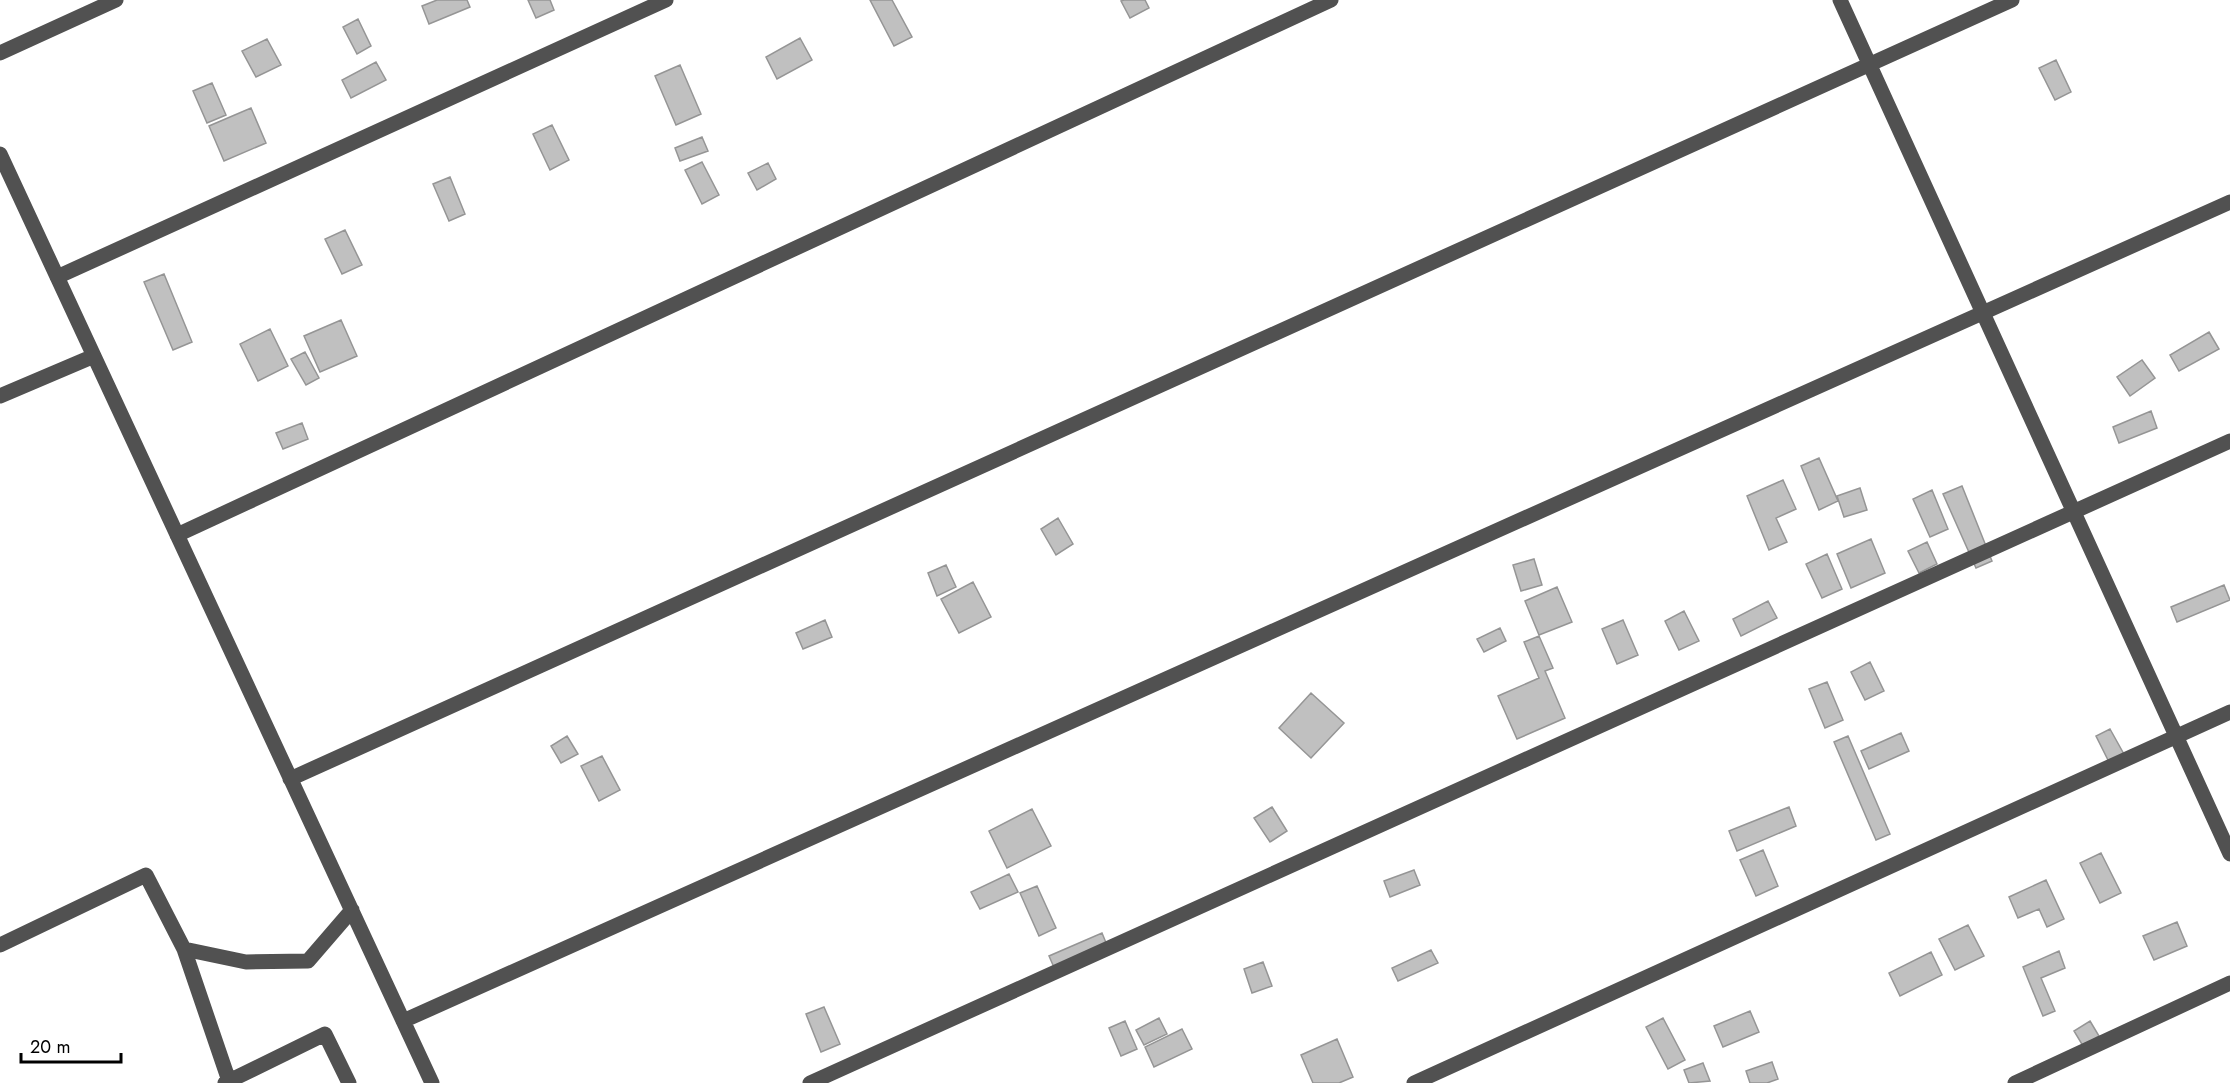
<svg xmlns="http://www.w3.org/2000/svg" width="2230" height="1083" viewBox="0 0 2230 1083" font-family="Jost,sans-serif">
<rect width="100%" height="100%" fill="#fff"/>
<path fill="#c0c0c0" stroke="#959595" stroke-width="1.5" d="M437,0H467L470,7L429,24L422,6Z
M528,0H550L554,10L536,18Z
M870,0H892L912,37L894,46Z
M1124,0H1145L1149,8L1130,18L1121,1Z
M358,19L371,46L357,54L343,27Z
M800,38L812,60L777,79L766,57Z
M267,39L281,65L256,77L242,51Z
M2056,60L2071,92L2055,100L2039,68Z
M376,62L386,80L351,98L342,80Z
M680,65L701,114L676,125L655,76Z
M212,83L226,115L207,123L193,91Z
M251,108L266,143L224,161L209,126Z
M552,125L569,160L550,170L533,134Z
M702,137L708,151L680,161L675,148Z
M702,162L719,195L702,204L685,170Z
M768,163L776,179L757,190L748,173Z
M450,177L465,214L449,221L433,184Z
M345,230L362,265L342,274L325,239Z
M164,274L192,342L173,350L144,282Z
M341,320L357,356L320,372L304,336Z
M270,329L288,366L258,381L240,344Z
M2209,332L2219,349L2179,371L2170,355Z
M305,352L319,378L306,385L291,359Z
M2142,360L2155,378L2130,396L2117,377Z
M2151,411L2157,428L2119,443L2113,427Z
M302,423L308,439L283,449L276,433Z
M1819,458L1838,501L1819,510L1801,466Z
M1783,480L1796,509L1776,518L1787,542L1769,550L1747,496Z
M1962,486L1992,561L1976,568L1943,494Z
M1860,488L1867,510L1844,517L1837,496Z
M1932,490L1948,529L1930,537L1913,499Z
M1058,518L1073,544L1056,555L1041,529Z
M1871,539L1885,573L1851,588L1837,554Z
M1927,542L1937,564L1919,573L1908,551Z
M1827,554L1842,589L1822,598L1806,564Z
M1534,559L1542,585L1521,591L1513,565Z
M946,565L956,587L937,596L928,573Z
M973,582L991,617L959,633L941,599Z
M2224,585L2230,600L2177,622L2171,607Z
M1557,587L1572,622L1539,635L1525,601Z
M1768,601L1777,618L1741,636L1733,619Z
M1684,611L1699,641L1679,650L1665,621Z
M825,620L832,637L803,649L796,633Z
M1623,620L1638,655L1617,664L1602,629Z
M1500,628L1506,641L1484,652L1477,639Z
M1539,636L1553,668L1545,671L1565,718L1517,739L1498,696L1539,678L1524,642Z
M1870,662L1884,691L1865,700L1851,672Z
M1827,682L1843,720L1825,728L1809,689Z
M1311,693L1344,723L1311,758L1279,728Z
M2110,729L2125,756L2110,764L2096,736Z
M1901,733L1909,751L1869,769L1861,751Z
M567,736L578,754L561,763L551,746Z
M1848,736L1890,834L1876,840L1834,742Z
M602,756L620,790L599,801L581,766Z
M1272,807L1287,831L1270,842L1254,818Z
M1789,807L1796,826L1737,851L1729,831Z
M1032,809L1051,846L1007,868L989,831Z
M1763,850L1778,886L1756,896L1740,860Z
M2101,853L2121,893L2100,903L2080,863Z
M1414,870L1420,885L1390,897L1384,881Z
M1009,874L1018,892L980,909L971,892Z
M2046,880L2064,919L2047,927L2039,909L2018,918L2009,897Z
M1037,886L1056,928L1039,936L1020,893Z
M2177,922L2187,946L2154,960L2143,936Z
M1968,925L1984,956L1955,970L1939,939Z
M1102,933L1109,950L1056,972L1049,956Z
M1431,950L1438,963L1398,981L1392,968Z
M2059,951L2065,968L2041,978L2055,1011L2043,1016L2023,967Z
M1931,952L1942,975L1900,996L1889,973Z
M1263,962L1272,986L1252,993L1244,969Z
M824,1007L840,1044L821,1052L806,1014Z
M1750,1011L1759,1032L1723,1047L1714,1026Z
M1159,1018L1167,1034L1144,1045L1136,1030Z
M1663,1018L1685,1060L1668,1069L1646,1027Z
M1125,1021L1137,1049L1121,1056L1109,1028Z
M2090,1021L2099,1036L2083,1046L2074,1031Z
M1182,1029L1192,1049L1154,1067L1145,1047Z
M1337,1039L1353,1077L1339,1083H1313L1301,1055Z
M1772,1062L1778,1079L1767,1083H1750L1746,1071Z
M1703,1063L1710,1081L1689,1083L1684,1070Z"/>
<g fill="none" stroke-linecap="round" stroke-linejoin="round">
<path stroke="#515151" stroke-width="15" d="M1840,0L2230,854
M0,53L116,0
M0,154L432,1083
M57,277L666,0
M0,396L94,356
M177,535L1331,0
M290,779L2012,0
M0,945L146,875L184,949L246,962L308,961L352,910
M184,949L229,1081
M403,1021L2230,202
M225,1083L325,1034L349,1083
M810,1083L2230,441
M1414,1083L2230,712
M2015,1083L2230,983"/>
</g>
<path d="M21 1053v9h100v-9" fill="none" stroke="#000000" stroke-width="3"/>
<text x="30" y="1053" font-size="18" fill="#000000" stroke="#ffffff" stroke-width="4.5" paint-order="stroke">20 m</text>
</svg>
